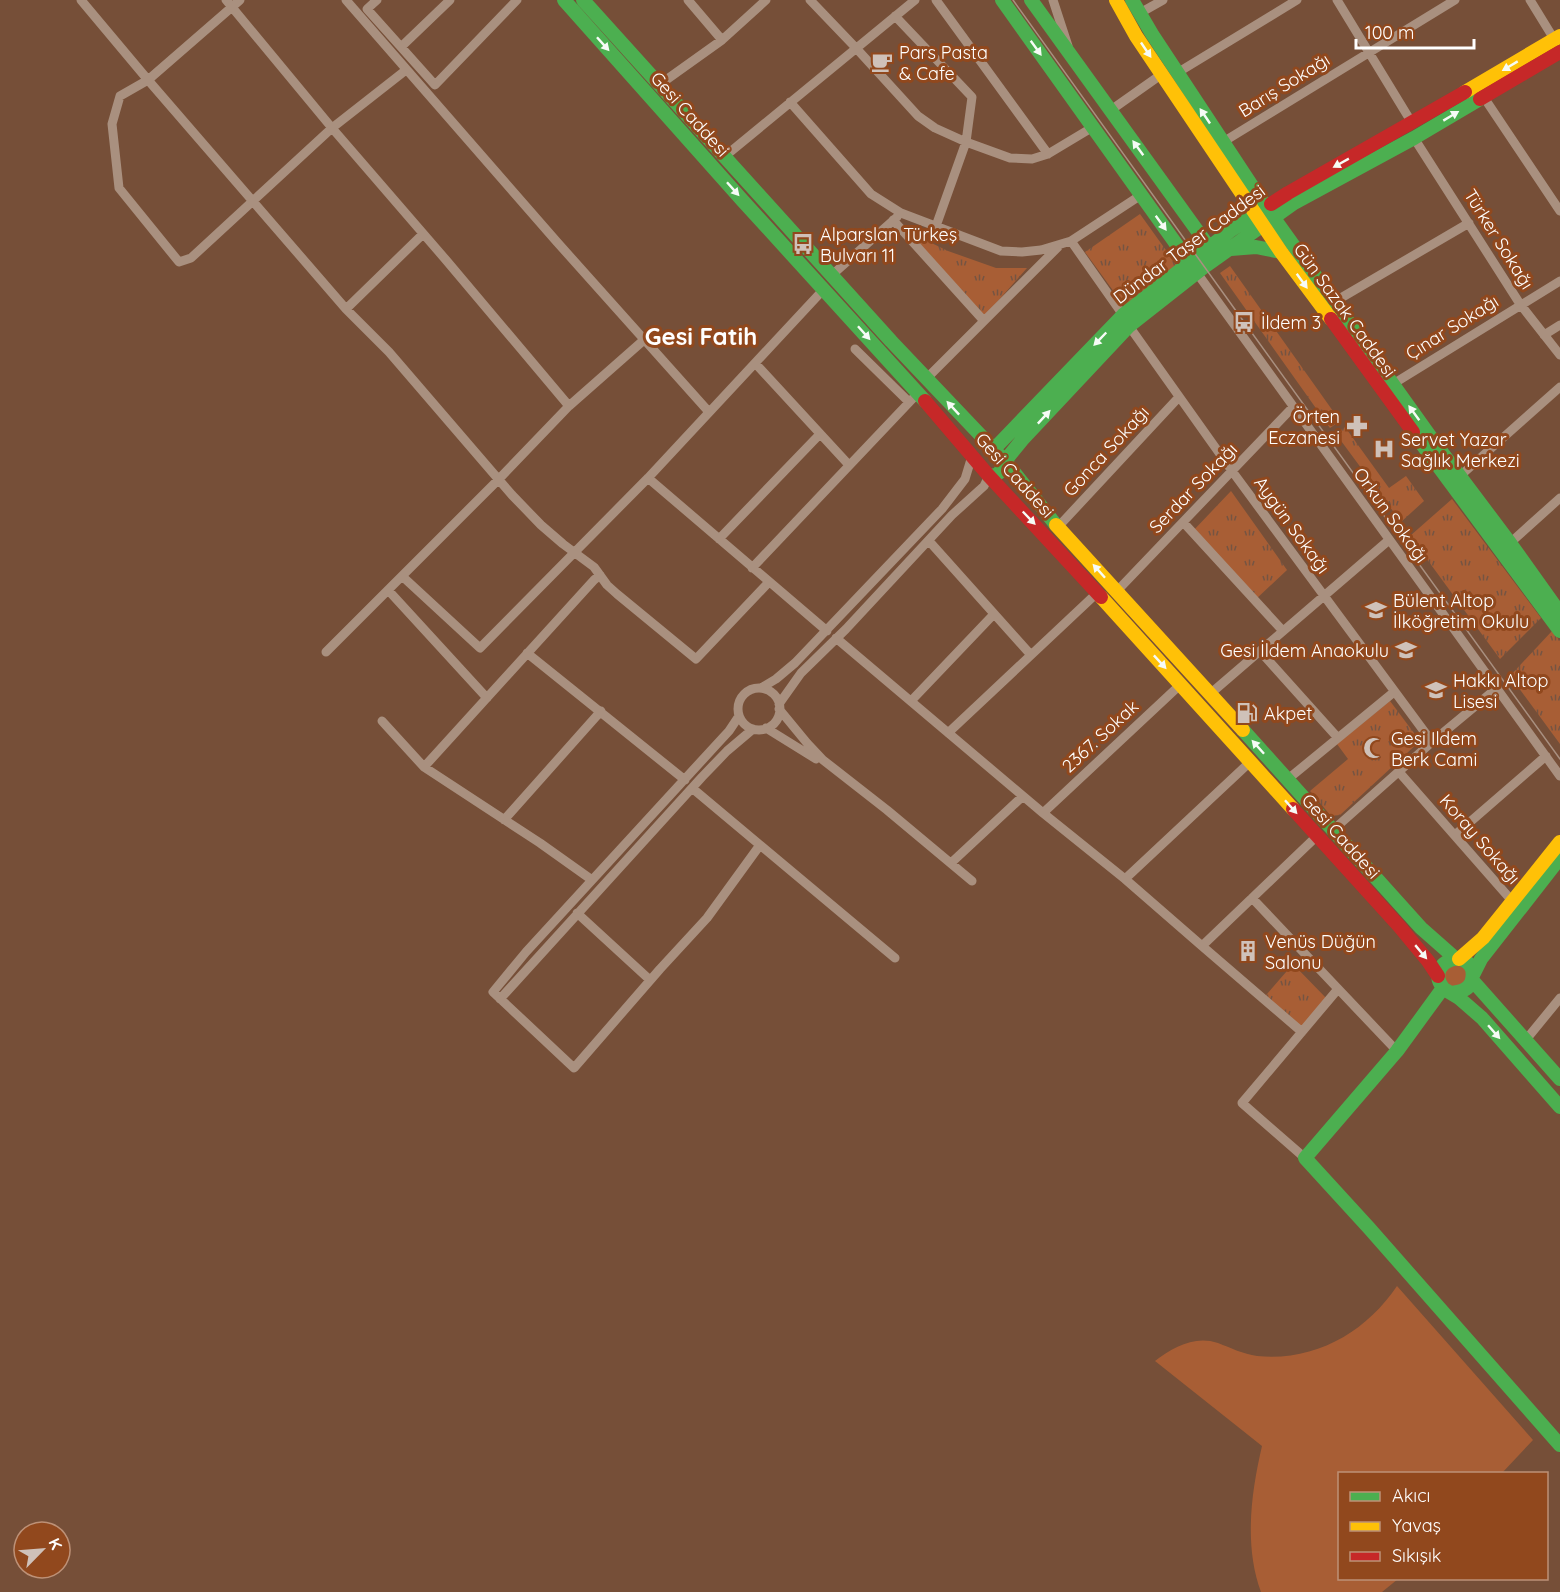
<svg xmlns="http://www.w3.org/2000/svg" width="1560" height="1592" viewBox="0 0 1560 1592" font-family="Quicksand,sans-serif">
<defs>
<pattern id="park-tufts" width="24" height="20" patternUnits="userSpaceOnUse" patternTransform="scale(1.5)"><rect width="24" height="20" fill="#a85e35"/><path d="M3 7l-1-3M5 7V3M7 7l1-3M15 17l-1-3M17 17v-4M19 17l1-3" fill="none" stroke="#755442"/></pattern>
</defs>
<rect width="100%" height="100%" fill="#764f38"/>
<path fill="#a85e35" d="M1452,964L1464,967L1468,976L1462,986H1450L1444,979L1445,970Z
M1397,1286L1533,1440L1502,1473L1340,1474V1578L1398,1579L1382,1592H1261C1244,1546 1251,1493 1262,1446L1155,1361C1173,1347 1195,1335 1218,1343C1231,1348 1243,1354 1257,1356C1315,1362 1366,1332 1397,1286Z"/>
<path fill="url(#park-tufts)" d="M1140,214L1178,267L1125,307L1085,252Z
M915,235L948,251L996,268H1027L982,319L913,239Z
M1230,266L1340,421L1330,428L1220,273Z
M1345,427L1389,488L1406,476L1424,501L1401,522L1336,434Z
M1231,491L1287,570L1255,600L1192,532Z
M1452,499L1541,618L1500,659L1410,536Z
M1552,631L1560,641V744L1510,676Z
M1390,701L1420,741L1340,815L1331,816L1310,791L1348,759L1337,744Z
M1293,964L1327,999L1299,1034L1261,1001Z"/>
<g fill="none" stroke-linecap="round" stroke-linejoin="round">
<path stroke="#a9907f" stroke-width="9" d="M81,0L148,80L120,96L112,124L119,188L179,262L191,258L332,128L406,70
M226,0L332,128L446,260L569,406
M240,0L148,80L346,309L389,352L512,495L541,525L563,544L594,567L607,585L617,594L696,659L769,582
M346,0L557,242L709,412
M377,0L367,9L435,85L517,0
M688,0L722,40
M810,0L856,48L918,116L935,128L966,142L1010,158L1032,159L1048,154L1093,127
M936,0L1048,154
M1053,0L1068,46
M1337,0L1412,123
M1530,0L1554,39
M1140,13L1163,0
M895,16L972,97L966,142L936,226
M401,47L450,0
M1177,73L1297,0
M659,85L722,40L766,0
M1483,96L1560,211
M790,102L871,194L901,213L1001,251L1022,252L1041,250L1071,241L1141,195
M1111,110L1162,74
M1414,138L1520,304L1560,355
M1223,142L1455,0
M724,157L915,0
M893,220L984,321
M1071,241L1123,315
M1197,273L1560,776
M832,275L897,217
M1334,302L1469,223
M346,309L423,234
M1129,326L1232,471L1432,742
M1544,335L1560,325
M855,349L909,402
M755,363L849,465
M926,379L1058,247
M1393,384L1560,281
M1460,476L1560,387
M648,478L827,631
M1183,522L1283,631
M1058,527L1179,397
M719,539L820,434
M929,541L1031,655
M1510,543L1560,498
M752,568L918,393
M402,576L480,648L648,478L824,289
M388,590L487,698
M1117,591L1293,407
M836,638L1043,813L1125,879L1250,762
M1260,651L1338,738
M326,652L498,480L569,406L645,339
M527,653L685,780
M761,688L776,679L795,663L942,509L965,479L972,456
M738 709a21 21 0 1 1 42 0a21 21 0 1 1-42 0Z
M1210,694L1389,540
M911,701L994,614
M779,704L801,673L846,629L952,515L984,486L989,476
M779,709L807,743L823,760L887,810L972,881
M739,716L729,731L717,744L526,952L493,992L574,1068L660,969L707,918L760,845
M382,721L424,767L540,843L592,880
M766,728L816,759
M948,733L1097,593
M424,767L594,580L600,575
M1399,772L1513,902
M1288,779L1394,692
M692,788L895,958
M1043,813L1181,684
M504,820L601,711
M1333,830L1432,742L1497,688
M1455,835L1546,756
M951,863L1023,796
M1125,879L1202,946L1317,836
M1252,898L1397,1051
M577,913L650,980
M1202,946L1302,1032
M500,999L702,777L727,751L753,729
M1525,1041L1560,998
M1305,1158L1242,1103L1338,989"/>
<path stroke="#4caf50" stroke-width="14" d="M564,0L742,200L925,401
M583,0L891,341L1005,461L1056,525
M1002,0L1194,269
M1031,0L1209,247
M1132,0L1152,34L1266,207L1435,443L1510,543L1560,613
M1231,249L1256,247L1281,252
M1413,432L1560,631
M994,449L1123,315L1230,231L1271,204
M989,476L996,475L1000,472L1005,461L1022,440L1129,326L1204,267L1294,203L1414,138L1480,99
M1243,730L1421,928L1455,958
M1473,975L1481,959L1560,858
M1472,980L1560,1079
M1443,988L1397,1051L1305,1158L1369,1228L1560,1445
M1451,993C1459,992 1467,991 1471,983C1473,978 1473,973 1472,969C1462,946 1424,966 1444,989L1459,998L1482,1018L1560,1107"/>
<path stroke="#ffc107" stroke-width="14" d="M1116,0L1136,36L1281,252L1331,319
M1465,92L1560,36
M1056,525L1243,730
M1101,597L1293,809
M1459,959L1483,938L1560,842"/>
<path stroke="#c62828" stroke-width="14" d="M1480,99L1560,52
M1271,204L1288,193L1465,92
M1331,319L1413,432
M925,401L989,476L1101,597
M1293,809L1399,926L1428,961L1438,976"/>
<path stroke="#a99080" stroke-width="1.5" d="M1013,0L1244,322L1560,759"/>
</g>
<defs><path id="oneway-solid" d="M-6-.8H1V-3.2L6.5 0L1 3.2V.8H-6Z" transform="scale(1.5)"/></defs>
<g fill="#f6fbf6">
<use href="#oneway-solid" transform="translate(603 44) rotate(48)"/>
<use href="#oneway-solid" transform="translate(1036 48) rotate(54)"/>
<use href="#oneway-solid" transform="translate(1146 50) rotate(56)"/>
<use href="#oneway-solid" transform="translate(1510 66) rotate(149)"/>
<use href="#oneway-solid" transform="translate(1205 116) rotate(-124)"/>
<use href="#oneway-solid" transform="translate(1451 116) rotate(-31)"/>
<use href="#oneway-solid" transform="translate(1138 148) rotate(-126)"/>
<use href="#oneway-solid" transform="translate(1341 163) rotate(151)"/>
<use href="#oneway-solid" transform="translate(733 189) rotate(48)"/>
<use href="#oneway-solid" transform="translate(1161 223) rotate(54)"/>
<use href="#oneway-solid" transform="translate(1302 281) rotate(54)"/>
<use href="#oneway-solid" transform="translate(864 333) rotate(48)"/>
<use href="#oneway-solid" transform="translate(1100 339) rotate(134)"/>
<use href="#oneway-solid" transform="translate(953 408) rotate(-133)"/>
<use href="#oneway-solid" transform="translate(1414 413) rotate(-126)"/>
<use href="#oneway-solid" transform="translate(1044 417) rotate(-47)"/>
<use href="#oneway-solid" transform="translate(1029 518) rotate(46)"/>
<use href="#oneway-solid" transform="translate(1099 571) rotate(-132)"/>
<use href="#oneway-solid" transform="translate(1160 662) rotate(47)"/>
<use href="#oneway-solid" transform="translate(1258 747) rotate(-132)"/>
<use href="#oneway-solid" transform="translate(1291 807) rotate(48)"/>
<use href="#oneway-solid" transform="translate(1421 952) rotate(50)"/>
<use href="#oneway-solid" transform="translate(1494 1032) rotate(49)"/>
</g>
<defs>
<symbol id="cafe-bare" viewBox="-9 -9 18 18"><path d="M-5.5-4.5H6V0H3Q3 3.5 0 3.5H-2.5Q-5.5 3.5-5.5 0ZM3-3.2v2h1.7v-2ZM-6 4.5H4V6H-6Z" fill="#cfc1b9" stroke="#91481d" stroke-width="2.5" paint-order="stroke"/></symbol>
<symbol id="bus-bare" viewBox="-9 -9 18 18"><path d="M-5-6H5V4H4V6H2V4H-2V6H-4V4H-5ZM-3.5-4V0h7V-4ZM-3.5 1.2v1.5H-2V1.2ZM2 1.2v1.5H3.5V1.2Z" fill="#cfc1b9" stroke="#91481d" stroke-width="2.5" paint-order="stroke"/></symbol>
<symbol id="pharmacy-bare" viewBox="-9 -9 18 18"><path d="M-2-6h4v4h4v4h-4v4h-4v-4h-4v-4h4Z" fill="#cfc1b9" stroke="#91481d" stroke-width="2.5" paint-order="stroke"/></symbol>
<symbol id="hospital-bare" viewBox="-9 -9 18 18"><path d="M-5-5h3v3.5h4V-5h3V5h-3V1.5h-4V5h-3Z" fill="#cfc1b9" stroke="#91481d" stroke-width="2.5" paint-order="stroke"/></symbol>
<symbol id="school-bare" viewBox="-9 -9 18 18"><path d="M0-5L7-2L0 1L-7-2ZM-4 1L0 2.5L4 1V4Q0 6-4 4Z" fill="#cfc1b9" stroke="#91481d" stroke-width="2.5" paint-order="stroke"/></symbol>
<symbol id="fuel-bare" viewBox="-9 -9 18 18"><path d="M-5.5-6h7V0h2V4h1.3V-2.5L3-4.5l.8-.8L6-3V5H2.5V1h-1V6h-7ZM-4.2-4.7v3.2H.2V-4.7Z" fill="#cfc1b9" stroke="#91481d" stroke-width="2.5" paint-order="stroke"/></symbol>
<symbol id="mosque-bare" viewBox="-9 -9 18 18"><path d="M3.5-4.9A6 6 0 1 0 3.5 4.9A5 5 0 1 1 3.5-4.9Z" fill="#cfc1b9" stroke="#91481d" stroke-width="2.5" paint-order="stroke"/></symbol>
<symbol id="building-bare" viewBox="-9 -9 18 18"><path d="M-4-6H4V6H1V3H-1V6H-4ZM-2.5-4.3h1.7v1.8h-1.7ZM.8-4.3h1.7v1.8H.8ZM-2.5-1h1.7V.8h-1.7ZM.8-1h1.7V.8H.8Z" fill="#cfc1b9" stroke="#91481d" stroke-width="2.5" paint-order="stroke"/></symbol>
</defs>
<g fill-rule="evenodd">
<use href="#cafe-bare" x="867" y="47" width="30" height="30"/>
<use href="#bus-bare" x="788" y="229" width="30" height="30"/>
<use href="#bus-bare" x="1229" y="307" width="30" height="30"/>
<use href="#pharmacy-bare" x="1342" y="411" width="30" height="30"/>
<use href="#hospital-bare" x="1369" y="434" width="30" height="30"/>
<use href="#school-bare" x="1361" y="595" width="30" height="30"/>
<use href="#school-bare" x="1391" y="635" width="30" height="30"/>
<use href="#school-bare" x="1421" y="675" width="30" height="30"/>
<use href="#fuel-bare" x="1232" y="698" width="30" height="30"/>
<use href="#mosque-bare" x="1359" y="733" width="30" height="30"/>
<use href="#building-bare" x="1233" y="936" width="30" height="30"/>
</g>
<g text-anchor="middle" dominant-baseline="central" stroke-width="6" stroke-linejoin="round" paint-order="stroke">
<g font-size="18" fill="#fff" stroke="#91481d" text-anchor="start">
<text x="899" y="52">Pars Pasta<tspan x="899" dy="21">&amp; Cafe</tspan></text>
<text x="820" y="234">Alparslan Türkeş<tspan x="820" dy="21">Bulvarı 11</tspan></text>
<text x="1261" y="322">İldem 3</text>
<text x="1340" y="416" text-anchor="end">Örten<tspan x="1340" dy="21">Eczanesi</tspan></text>
<text x="1401" y="439">Servet Yazar<tspan x="1401" dy="21">Sağlık Merkezi</tspan></text>
<text x="1393" y="600">Bülent Altop<tspan x="1393" dy="21">İlköğretim Okulu</tspan></text>
<text x="1389" y="650" text-anchor="end">Gesi İldem Anaokulu</text>
<text x="1453" y="680">Hakkı Altop<tspan x="1453" dy="21">Lisesi</tspan></text>
<text x="1264" y="713">Akpet</text>
<text x="1391" y="738">Gesi Ildem<tspan x="1391" dy="21">Berk Cami</tspan></text>
<text x="1265" y="941">Venüs Düğün<tspan x="1265" dy="21">Salonu</tspan></text>
</g>
<g font-size="18" fill="#fff" stroke="#91481d">
<text transform="translate(1284 85) rotate(-32)">Barış Sokağı</text>
<text transform="translate(690 114) rotate(48)">Gesi Caddesi</text>
<text transform="translate(1499 239) rotate(58)">Türker Sokağı</text>
<text transform="translate(1189 244) rotate(-37)">Dündar Taşer Caddesi</text>
<text transform="translate(1345 310) rotate(54)">Gün Sazak Caddesi</text>
<text transform="translate(1452 327) rotate(-32)">Çınar Sokağı</text>
<text transform="translate(1106 451) rotate(-47)">Gonca Sokağı</text>
<text transform="translate(1015 475) rotate(48)">Gesi Caddesi</text>
<text transform="translate(1193 488) rotate(-46)">Serdar Sokağı</text>
<text transform="translate(1391 515) rotate(54)">Orkun Sokağı</text>
<text transform="translate(1292 525) rotate(54)">Aygün Sokağı</text>
<text transform="translate(1100 736) rotate(-43)">2367. Sokak</text>
<text transform="translate(1341 836) rotate(48)">Gesi Caddesi</text>
<text transform="translate(1480 839) rotate(49)">Koray Sokağı</text>
</g>
<g font-size="24" font-weight="bold" fill="#fff" stroke="#91481d">
<text x="701" y="336">Gesi Fatih</text>
</g>
</g>
<rect x="1338" y="1472" width="210" height="108" fill="#91481d" stroke="#bd9177" stroke-width="1.5"/>
<rect x="1350" y="1492" width="30" height="9" fill="#4caf50" stroke="#bd9177" stroke-width="1.5"/>
<text x="1392" y="1502" font-size="18" fill="#ffffff">Akıcı</text>
<rect x="1350" y="1522" width="30" height="9" fill="#ffc107" stroke="#bd9177" stroke-width="1.5"/>
<text x="1392" y="1532" font-size="18" fill="#ffffff">Yavaş</text>
<rect x="1350" y="1552" width="30" height="9" fill="#c62828" stroke="#bd9177" stroke-width="1.5"/>
<text x="1392" y="1562" font-size="18" fill="#ffffff">Sıkışık</text>
<g transform="translate(42 1550) rotate(65)"><circle r="28" fill="#91481d" stroke="#bd9177" stroke-width="1.5"/>
<path d="M0-4.5L10 22L0 15L-10 22Z" fill="#cfc1b9"/>
<text y="-9" font-size="16" font-weight="bold" text-anchor="middle" fill="#ffffff">K</text>
</g>
<path d="M1356 39v9h118v-9" fill="none" stroke="#ffffff" stroke-width="3"/>
<text x="1365" y="39" font-size="18" fill="#ffffff" stroke="#91481d" stroke-width="4.5" paint-order="stroke">100 m</text>
</svg>
